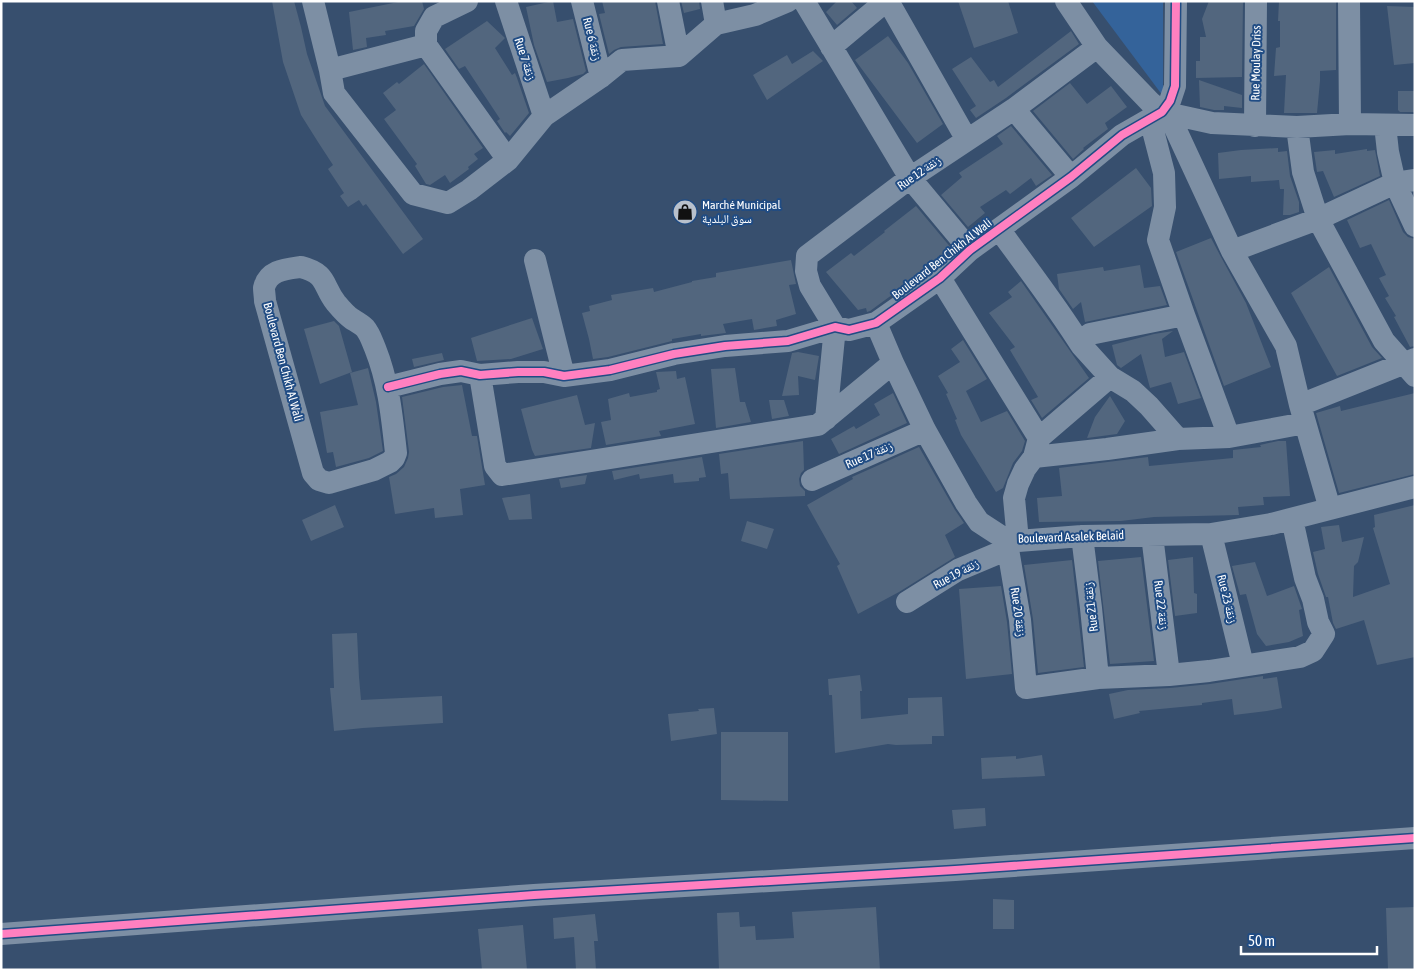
<svg xmlns="http://www.w3.org/2000/svg" width="1416" height="971" viewBox="0 0 1416 971" font-family="'Asap Condensed','Noto Naskh Arabic',sans-serif">
<rect width="100%" height="100%" fill="#374f6e"/>
<path fill="#34639a" d="M1092,1H1163V96Z"/>
<path fill="#52667e" d="M272,1H294L301,27L307,54L325,106L423,239L403,254L366,204L363,206L359,200L348,207L340,196L344,193L328,169L333,165L318,142L301,115L283,62Z
M403,1H422L424,9L414,26L385,31L386,35L366,38L367,47L353,50L349,12Z
M553,1L557,22L573,19L586,71L583,74L568,78L547,82L534,45L526,7Z
M602,1H655L663,44L621,47L614,50L609,54L599,14L605,13Z
M681,1H699L700,9L684,13Z
M837,1H851L857,8L837,25L826,12Z
M958,1H1008L1018,33L974,48Z
M1209,1H1243L1242,77L1196,78V61H1200V37H1206L1202,19Z
M1279,1H1336V70L1320,71V81L1317,113H1284L1286,75L1274,76L1276,48L1280,47V21H1278Z
M1387,6L1415,7V63L1394,65Z
M487,21L505,38L495,48L512,75L515,73L517,78L529,113L510,136L506,132L505,133L497,121L500,119L465,66L459,69L445,49Z
M1071,31L1079,44L1006,98L976,118L970,110L976,106L952,69L971,57L990,82L994,80L998,87Z
M888,36L908,63L943,124L917,143L855,60Z
M813,51L823,61L767,100L753,75L787,55L792,64Z
M424,64L483,148L474,154L478,159L468,167L469,169L450,183L445,175L430,185L426,184L415,166L417,164L384,119L396,110L383,93L397,82L399,84Z
M1199,80L1242,95V108L1224,106V110H1214L1200,107Z
M1070,83L1087,104L1111,86L1127,107L1105,123L1108,129L1083,148L1084,149L1073,159L1033,111Z
M1398,91H1415V112H1400L1398,110Z
M1011,126L1052,175L1036,186L1031,178L1010,194L1006,190L980,207L985,213L968,227L941,195L962,177L959,173L1003,144L997,136Z
M1278,148V152L1287,151L1290,176L1299,202V212L1290,215H1283L1284,189H1280L1279,180L1251,182V176L1219,179L1218,153L1241,150Z
M1367,149V151L1375,150L1380,176L1334,197L1323,171L1317,172L1314,152L1335,150V154Z
M1136,168L1151,188L1152,206L1094,247L1071,218Z
M1389,200L1403,232L1408,237L1415,239V346L1410,347L1394,317L1396,316L1385,298L1389,296L1379,278L1386,275L1371,244L1360,248L1347,220Z
M916,206L952,249L937,262L870,311L867,312L866,308L858,310L826,272L851,253L854,256L885,232L884,231Z
M1211,238L1221,257L1246,303L1271,367L1224,386L1176,252Z
M791,260L796,284L789,285L796,314L776,320L777,326L754,330L752,319L723,324L726,333L701,336V334L672,339V341L608,357L593,359L589,339L582,313L590,311L589,306L612,300L611,295L653,288L654,292L692,282V281L716,277V273Z
M1140,265L1144,288L1160,286L1167,305L1085,322L1081,302L1073,309L1059,289L1057,274L1103,267L1104,271Z
M1329,267L1372,347L1382,358L1337,376L1291,293Z
M1021,281L1089,378L1042,418L1031,400L1038,397L1010,350L1015,347L989,313L1012,297L1008,292Z
M532,318L543,349L511,359L477,361L471,338Z
M334,321L339,326L352,372L320,384L304,329Z
M1173,331L1162,339L1165,357L1184,352L1201,398L1178,404L1171,382L1150,388L1141,354L1121,368L1117,365L1112,345L1154,334Z
M963,340L987,379L966,391L981,422L1007,411L1025,441L1022,451L1013,463L1003,488L996,492L961,435L955,420L957,419L946,394L948,393L938,376L960,362L951,349Z
M798,352L819,356L815,380L798,376L799,395L782,396L792,353Z
M442,353L444,360L414,367L412,359Z
M368,368L376,402L383,451L369,458L336,467L333,452L327,453L320,412L358,405L350,373Z
M735,368L740,402H745L751,422L716,428L711,369Z
M676,371L677,379L685,377L695,424L659,431L661,436L606,445L601,422L611,420L608,399L629,393L630,397L657,392V390L660,389L656,372Z
M462,385L472,436H477L485,485L460,489L463,515L435,518L434,508L395,514L389,477L396,474L404,467L408,458L409,452L402,397L443,387Z
M893,393L907,423L839,454L831,439L854,426L856,429L880,415L874,404Z
M1415,393V474L1339,493L1316,413L1340,406L1341,411Z
M577,395L585,425L595,423L591,448L535,456L532,450L521,409Z
M1110,396L1125,421L1117,434L1087,438L1095,417Z
M769,400H784L789,416L772,419Z
M803,441L804,470L801,473L799,479L800,486L805,491V496L730,499L728,473L721,474L719,454Z
M1278,441H1286L1290,496L1263,497L1264,505L1238,507L1239,515L1154,517L1121,521L1039,522L1037,498L1062,496L1059,468L1148,457L1149,466L1233,458V450L1261,447L1260,445Z
M919,447L955,510L964,523L945,535L955,557L899,592L858,614L837,566L840,564L807,505L853,479L852,477Z
M702,457L706,477L699,478V481L674,483L673,474L640,479L639,474L614,480L612,471Z
M587,475L585,484L561,488L559,479Z
M530,494L532,519L509,520L502,498Z
M335,505L344,527L311,541L302,520Z
M1415,505V657L1377,665L1364,620L1336,629L1333,623L1328,597H1326L1318,574L1313,552L1325,549L1321,527L1339,525L1342,542L1364,537L1358,562L1354,566L1353,597L1390,584L1373,528L1375,527L1374,515Z
M747,521L774,529L767,549L741,541Z
M1141,557L1154,661L1110,664L1098,561Z
M1193,557L1194,593L1197,594V613L1175,616L1168,560Z
M1072,560L1084,667L1038,673L1033,619L1024,565Z
M1255,562L1267,596L1294,586L1302,609L1299,610L1303,636L1289,642L1266,646L1257,634L1246,594L1240,595L1232,566Z
M1001,586L1007,622L1012,674L966,679L959,589Z
M357,633L359,677L361,700L442,696L443,723L363,728L334,731L330,688H334L332,634Z
M860,675L862,691H860L861,719L908,714V698L942,697L944,736H932V744L896,745L888,744L835,753L832,695H829L828,679Z
M1263,676V679L1277,677L1282,708L1267,711L1234,715L1232,699L1202,703V705L1139,711L1140,713L1114,719L1109,694L1128,690L1170,688L1210,684Z
M714,708L717,734L671,741L668,714L699,711L698,709Z
M721,732H788V801L721,800Z
M1042,755L1045,776L982,779L981,758L1016,756V759Z
M985,808L986,826L954,829L952,810Z
M993,899L1014,900V929H993Z
M876,907L880,970H719L717,913L739,912L740,927L755,926L756,940L794,938L792,912Z
M1415,907V970H1388L1386,908Z
M595,914L598,941H594L596,970H576L574,937L554,939L553,918Z
M523,925L527,970H482L478,929Z"/>
<g fill="none" stroke-linecap="round" stroke-linejoin="round">
<path stroke="#7d8fa4" stroke-width="22" d="M313,1L330,70L334,93L413,194L448,203L469,190L508,160L544,116L601,77L622,60L679,56L716,24L755,15L788,1
M467,1L434,17L426,31V45L508,160
M506,1L544,116
M582,1L601,77
M668,1L679,56
M712,1L716,24
M804,1L910,178L970,250
M888,1L967,140
M1066,1L1097,47L1150,102L1162,112L1212,123L1297,127L1350,124L1415,125
M1349,1L1350,124
M831,47L886,1
M330,70L426,45
M1014,109L1071,177
M1168,113L1232,251L1286,346L1300,405L1330,509
M1150,119L1164,173L1165,207L1158,240L1184,315L1229,437
M1385,125L1388,152L1395,183L1415,226
M1255,126L1256,1
M1297,127L1303,172L1318,219L1384,341L1415,376
M999,229C1027,268 1056,305 1081,345
M1232,251L1318,219L1395,183L1415,180
M535,260L564,376
M301,267C328,274 322,285 336,303C341,309 346,315 352,319C357,322 361,324 365,328C370,334 372,341 375,348C389,383 392,417 396,453L394,458L390,462L374,470L329,483L319,480L313,473L265,301C265,297 264,292 264,288C268,270 286,269 301,267Z
M940,278L1039,438L1034,457L1025,469L1018,484L1014,498L1018,541
M1184,315L1090,334L1084,339L1081,345L1110,377L1133,391L1149,406L1178,439L1229,437L1305,423
M876,323L893,363L925,430L966,503L979,522L1002,537L1018,541L1082,536L1211,534L1271,524L1415,487
M480,375L495,466L502,475L818,425L893,363
M388,387L440,374L461,371L480,375L518,372H544L564,376L610,370L674,354L725,346L788,341L835,327L849,330L876,323L940,278L970,250L1071,177L1122,135L1162,112L1170,101L1175,86L1176,1
M1300,405L1415,359
M826,419L835,327L810,286L806,271L807,256L910,178L1014,109L1097,47
M1039,438L1110,377
M1034,457L1107,449L1178,439
M812,480L925,430
M1211,534L1243,665
M1152,535L1169,675
M1082,536L1091,608L1098,678
M1002,537L1008,549L1020,620L1026,688L1098,678L1169,675L1209,671L1300,657L1313,651L1324,634L1318,622L1313,599L1305,578L1292,519
M907,602L958,570L1008,549
M1,934L534,895L955,870L1415,838"/>
<defs>
<path id="cycleway" d="M388,387L440,374L461,371L480,375L518,372H544L564,376L610,370L674,354L725,346L788,341L835,327L849,330L876,323L940,278L970,250L1071,177L1122,135L1162,112L1170,101L1175,86L1176,1
M1,934L534,895L955,870L1415,838"/>
</defs>
<use href="#cycleway" stroke="#204c84" stroke-width="11"/>
<use href="#cycleway" stroke="#ff80c0" stroke-width="8"/>
</g>
<defs>
<symbol id="shop-disc" viewBox="-11 -11 22 22"><circle r="9.5" fill="#b9c1cc" stroke="#204c84"/><path d="M-5-2.5h2.3a2.7 3.5 0 0 1 5.4 0H5L5.5 6h-11ZM-1.5-2.5h3a1.5 2.3 0 0 0-3 0Z" fill="#111"/></symbol>
</defs>
<g fill-rule="evenodd">
<use href="#shop-disc" x="671" y="198" width="28" height="28"/>
</g>
<g text-anchor="middle" dominant-baseline="central" stroke-width="4" stroke-linejoin="round" paint-order="stroke">
<g font-size="12" fill="#fff" stroke="#204c84">
<text transform="translate(592 39) rotate(76)">Rue 6 زنقة</text>
<text transform="translate(525 59) rotate(72)">Rue 7 زنقة</text>
<text transform="translate(1256 63) rotate(-89)">Rue Moulay Driss</text>
<text transform="translate(919 173) rotate(-35)">Rue 12 زنقة</text>
<text transform="translate(942 259) rotate(-38)">Boulevard Ben Chikh Al Wali</text>
<text transform="translate(283 362) rotate(75)">Boulevard Ben Chikh Al Wali</text>
<text transform="translate(869 455) rotate(-24)">Rue 17 زنقة</text>
<text transform="translate(1071 537) rotate(-2)">Boulevard Asalek Belaid</text>
<text transform="translate(956 574) rotate(-28)">Rue 19 زنقة</text>
<text transform="translate(1227 599) rotate(76)">Rue 23 زنقة</text>
<text transform="translate(1161 605) rotate(83)">Rue 22 زنقة</text>
<text transform="translate(1091 607) rotate(-97)">Rue 21 زنقة</text>
<text transform="translate(1018 612) rotate(82)">Rue 20 زنقة</text>
</g>
<g font-size="12" fill="#fff" stroke="#204c84" text-anchor="start">
<text x="702" y="205">Marché Municipal<tspan x="702" dy="14">سوق البلدية</tspan></text>
</g>
</g>
<rect width="1416" height="971" fill="none" stroke="#ffffff" stroke-width="5"/>
<path d="M1241 946v8h136v-8" fill="none" stroke="#ffffff" stroke-width="2.5"/>
<text x="1248" y="946" font-size="15" fill="#ffffff" stroke="#204c84" stroke-width="4" paint-order="stroke">50 m</text>
</svg>
